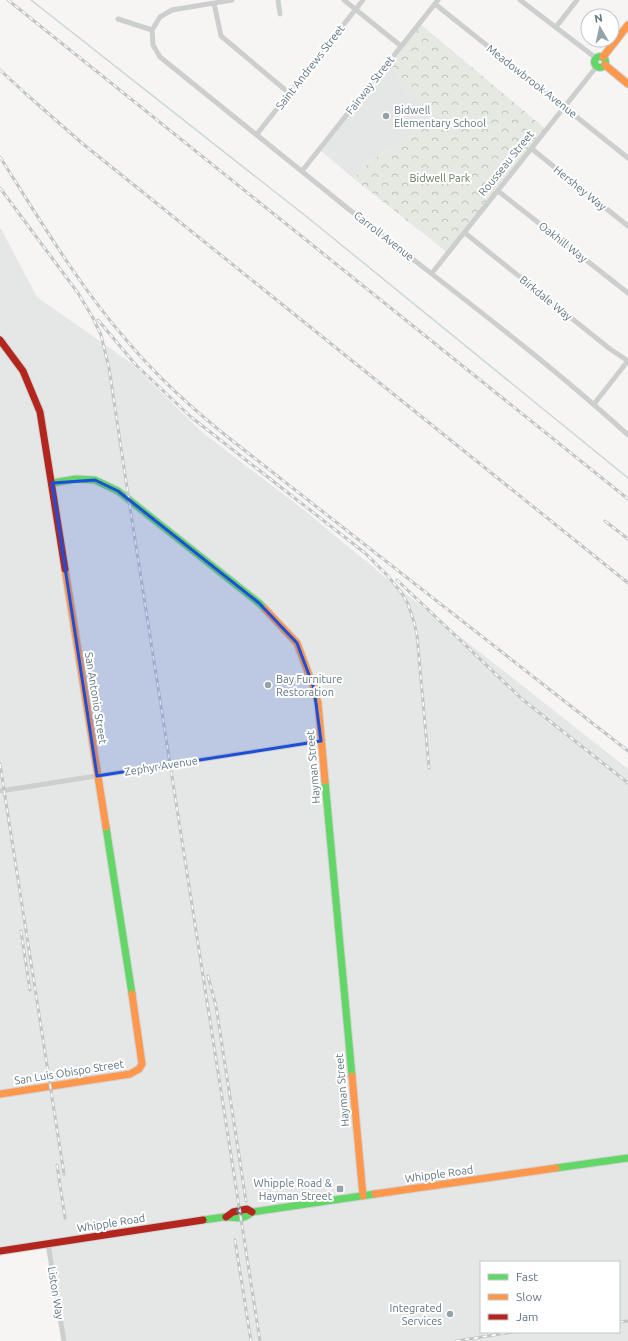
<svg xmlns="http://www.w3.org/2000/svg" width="628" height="1341" viewBox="0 0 628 1341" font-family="Ubuntu,sans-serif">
<defs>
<pattern id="forest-crowns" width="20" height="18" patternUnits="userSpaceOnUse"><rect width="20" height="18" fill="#e6e9e2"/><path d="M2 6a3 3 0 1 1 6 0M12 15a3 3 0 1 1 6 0" fill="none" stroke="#bec1bc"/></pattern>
</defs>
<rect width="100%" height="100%" fill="#f6f5f4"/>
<path fill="#e5e7e6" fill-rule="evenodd" d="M389,60L408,94L412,91L429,120L420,126L421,127L399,140L400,143L368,162L366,166L353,178L319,149Z
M0,227L37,297L131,363L202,432L309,514L391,582L628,769V1341H64L48,1245L0,1251ZM481,1262H619V1332H481Z"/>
<path fill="url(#forest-crowns)" d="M419,23L547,130L448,253L353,178L366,166L368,162L400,143L398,140L420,127V126L429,120L412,92L408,94L389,60Z"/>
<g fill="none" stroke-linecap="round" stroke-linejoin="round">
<path stroke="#ccd6d8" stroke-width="1.5" d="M31,0L312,221L628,478"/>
<defs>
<path id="fast" d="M594.5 62a5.5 5.5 0 1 1 11 0a5.5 5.5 0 1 1-11 0Z
M52,483L76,479L95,480L118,491L259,603L265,609
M325,781L352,1076
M106,827L132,994
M556,1168L628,1158
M203,1220C210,1219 217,1218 224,1217C236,1216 241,1222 252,1212L375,1194"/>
<path id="slow" d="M603,57L628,25
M605,65L628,84
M65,569L106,827
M265,609L297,643L314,688L318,703L325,781
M352,1076L363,1196
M0,1094L130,1074L139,1069L142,1064L132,994
M375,1194L556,1168"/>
<path id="jam" d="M0,340L23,371L40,412L65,569
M226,1217L233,1212L247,1209L252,1212
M0,1251L203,1220"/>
</defs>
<use href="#fast" stroke="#d2d3d4" stroke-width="9"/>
<use href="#slow" stroke="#d2d3d4" stroke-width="9"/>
<use href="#jam" stroke="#d2d3d4" stroke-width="9"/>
<path stroke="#cdcfcf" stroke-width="5" d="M278,0L280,14
M344,0L401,46
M520,0L596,58
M214,3L221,36L289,93
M435,4L628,158
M118,19L152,30
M556,27L577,0
M152,30L153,45L160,57C222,107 284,157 346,207C441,282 539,354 628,435
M152,30L160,17L172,10L232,0
M257,134L363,0
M532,149L628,226
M302,171L438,0
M498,191L628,293
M465,233L610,349L628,361
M432,273L597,66
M594,404L627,362
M0,791L321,741
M48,1244L64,1341"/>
<use href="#fast" stroke="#63d668" stroke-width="7"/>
<use href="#slow" stroke="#ff974d" stroke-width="7"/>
<use href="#jam" stroke="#b3261e" stroke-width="7"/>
<defs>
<path id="rail" d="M8,0L628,499
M0,70L26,94L83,144L628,583
M0,157C40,220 79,286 128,342C160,380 196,412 234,442L628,751
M0,188L78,293L93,318L101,335L109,368L129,501L260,1341
M98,320L136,365L191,417L365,553L387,575L401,592L408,604L414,622L417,635L429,768
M605,521L628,539
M397,580L522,699L628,783
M0,764L64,1174
M21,931L30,990
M208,976L216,1006L246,1201
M57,1165L65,1218
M235,1240L251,1341
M619,1322L628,1321
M456,1341L513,1332"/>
</defs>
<use href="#rail" stroke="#c2c5c5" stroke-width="3"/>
<use href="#rail" stroke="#fff" stroke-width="1.5" stroke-dasharray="4.5" stroke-linecap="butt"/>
</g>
<defs><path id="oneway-chevron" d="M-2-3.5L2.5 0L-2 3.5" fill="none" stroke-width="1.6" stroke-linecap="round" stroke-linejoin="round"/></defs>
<use stroke="#607580" href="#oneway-chevron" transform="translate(239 1211) rotate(171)"/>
<path fill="#1d4ed8" fill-opacity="0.2" stroke="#1d4ed8" stroke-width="3" stroke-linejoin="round" d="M95,480L118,491L259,603L297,643L314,688L321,741L97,776L52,483Z"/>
<g fill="#94a2a9" stroke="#fff" stroke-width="1.5">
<circle cx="386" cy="116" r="4"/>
<circle cx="268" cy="685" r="4"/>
<rect x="336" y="1185" width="8" height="8" rx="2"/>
<circle cx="450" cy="1314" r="4"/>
</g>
<g text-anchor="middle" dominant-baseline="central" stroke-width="4" stroke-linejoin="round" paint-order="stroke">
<g font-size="11" fill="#607580" stroke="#fff">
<text transform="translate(310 67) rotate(-52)">Saint Andrews Street</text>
<text transform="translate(532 81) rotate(38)">Meadowbrook Avenue</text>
<text transform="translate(370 85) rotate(-52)">Fairway Street</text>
<text transform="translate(506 163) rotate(-51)">Rousseau Street</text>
<text transform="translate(580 188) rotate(39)">Hershey Way</text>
<text transform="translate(384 236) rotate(38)">Carroll Avenue</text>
<text transform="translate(563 242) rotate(38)">Oakhill Way</text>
<text transform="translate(546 298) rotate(39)">Birkdale Way</text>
<text transform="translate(96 698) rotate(81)">San Antonio Street</text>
<text transform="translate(161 766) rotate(-9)">Zephyr Avenue</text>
<text transform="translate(313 767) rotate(-95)">Hayman Street</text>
<text transform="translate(69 1072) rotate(-9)">San Luis Obispo Street</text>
<text transform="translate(342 1090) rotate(-95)">Hayman Street</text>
<text transform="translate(439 1174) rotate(-8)">Whipple Road</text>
<text transform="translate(111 1223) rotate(-9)">Whipple Road</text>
<text transform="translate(56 1293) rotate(81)">Liston Way</text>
</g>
<g font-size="11" fill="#607580" stroke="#fff" text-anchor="start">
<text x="394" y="110">Bidwell<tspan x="394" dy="13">Elementary School</tspan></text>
<text x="276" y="679">Bay Furniture<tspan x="276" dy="13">Restoration</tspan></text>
<text x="332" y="1183" text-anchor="end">Whipple Road &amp;<tspan x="332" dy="13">Hayman Street</tspan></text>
<text x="442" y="1308" text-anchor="end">Integrated<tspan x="442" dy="13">Services</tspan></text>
</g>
<g font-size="11" fill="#66785f" stroke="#fff">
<text x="440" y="178">Bidwell Park</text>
</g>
</g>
<rect x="480" y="1261" width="140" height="72" fill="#ffffff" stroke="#bfc8cc"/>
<rect x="488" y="1274" width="20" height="6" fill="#63d668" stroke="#bfc8cc"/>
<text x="516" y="1281" font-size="12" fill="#607580">Fast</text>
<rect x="488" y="1294" width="20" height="6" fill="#ff974d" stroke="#bfc8cc"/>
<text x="516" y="1301" font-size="12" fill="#607580">Slow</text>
<rect x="488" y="1314" width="20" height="6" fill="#b3261e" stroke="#bfc8cc"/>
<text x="516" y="1321" font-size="12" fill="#607580">Jam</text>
<g transform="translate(600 28) rotate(351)"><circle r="19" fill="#ffffff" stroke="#bfc8cc"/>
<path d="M0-3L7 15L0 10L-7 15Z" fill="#94a2a9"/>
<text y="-6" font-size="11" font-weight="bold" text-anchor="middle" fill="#607580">N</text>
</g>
</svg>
